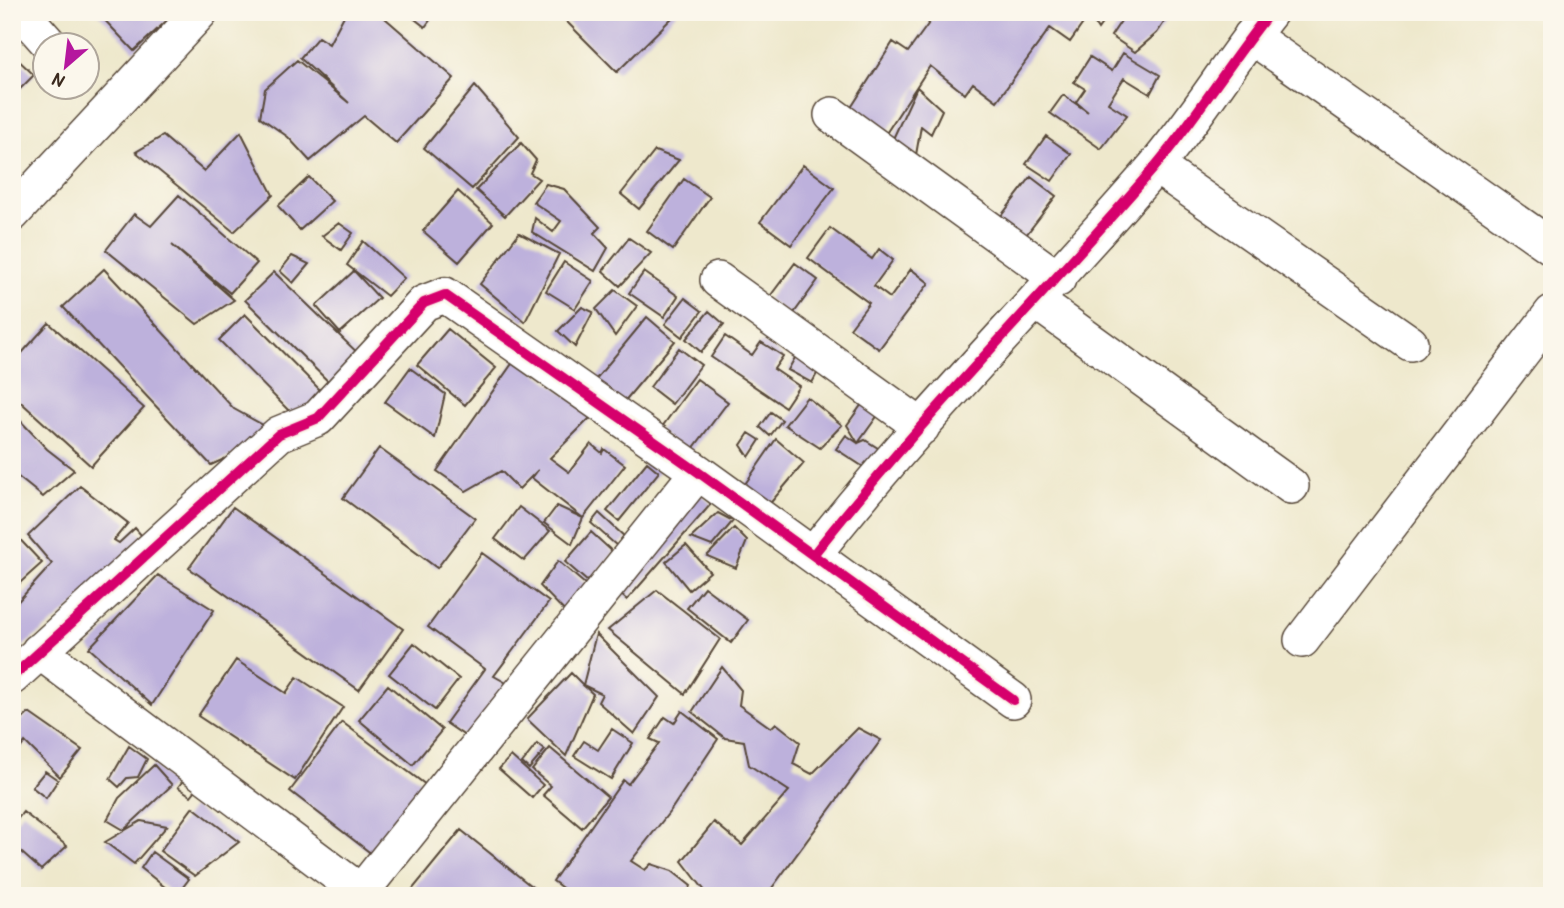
<svg xmlns="http://www.w3.org/2000/svg" width="1564" height="908" viewBox="0 0 1564 908" font-family="'Patrick Hand',sans-serif">
<rect width="100%" height="100%" fill="#fbf7ec"/>
<filter id="ink" filterUnits="userSpaceOnUse"><feTurbulence type="fractalNoise" baseFrequency=".0143" numOctaves="2"/><feDisplacementMap in="SourceGraphic" scale="14" xChannelSelector="R" yChannelSelector="G"/><feConvolveMatrix kernelMatrix="1 2 1 2 8 2 1 2 1" color-interpolation-filters="sRGB"/></filter>
<filter id="wash" filterUnits="userSpaceOnUse"><feTurbulence type="fractalNoise" baseFrequency=".00686" numOctaves="4" result="noise"/><feDisplacementMap in="SourceGraphic" scale="28" xChannelSelector="R" yChannelSelector="G"/><feGaussianBlur stdDeviation="1.57" result="paint"/><feColorMatrix in="noise" values="0 0 0 0 0 0 0 0 0 0 0 0 0 0 0 0 0 1.4 0 .05"/><feComposite in="paint" operator="in"/></filter>
<g filter="url(#wash)">
<rect width="100%" height="100%" fill="#eee8cc"/>
<g id="blocks">
<path fill="#bdb1dc" d="M97,12H176L134,51Z
M346,12H378L454,78L396,143L364,116L310,161L288,137L260,117L265,89L297,60L349,103L300,58L318,37L329,44Z
M406,12H436L425,27Z
M557,12H678L617,72Z
M937,12H1110L1098,29L1089,15L1070,42L1050,28L997,101L973,83L965,94L930,66L883,138L847,114L893,42L908,52Z
M1127,12H1171L1157,33L1135,52L1111,36Z
M1123,53L1160,75L1150,94L1124,78L1108,103L1127,115L1101,149L1050,113L1063,95L1088,112L1076,102L1085,89L1074,82L1090,57L1112,71Z
M12,54L34,75L12,97Z
M475,86L519,137L472,189L424,148Z
M917,87L942,110L931,134L921,126L916,155L891,143Z
M241,132L273,195L234,232L136,152L163,136L204,171Z
M1046,136L1071,154L1052,181L1026,164Z
M521,143L536,160L530,173L539,179L505,216L476,190Z
M655,151L679,160L639,209L621,194Z
M803,165L834,188L791,245L760,222Z
M309,177L332,201L300,230L278,206Z
M1031,177L1056,196L1016,248L991,229Z
M684,179L710,197L673,250L647,231Z
M546,184L564,189L600,227L594,233L608,248L595,271L532,232L535,218L553,232L561,221L533,202Z
M458,191L493,223L459,262L423,231Z
M179,195L257,263L230,293L172,245L234,300L197,324L106,250L134,214L151,226Z
M339,223L353,233L341,250L322,236Z
M830,228L872,259L879,249L893,260L874,286L890,298L911,269L929,283L879,349L850,328L869,303L808,258Z
M519,233L559,254L525,322L480,284Z
M629,238L651,253L620,286L603,271Z
M363,241L404,278L387,296L347,265Z
M292,256L309,264L293,283L280,271Z
M564,262L593,281L575,309L546,291Z
M795,263L818,280L791,317L768,299Z
M104,269L234,409L279,434L211,465L63,307Z
M354,271L379,298L340,333L316,306Z
M274,272L369,364L339,392L245,300Z
M644,272L678,296L664,317L629,293Z
M615,290L637,306L615,336L596,309Z
M685,298L702,311L682,337L665,324Z
M582,307L593,312L575,347L558,331Z
M709,311L724,324L701,352L686,339Z
M245,314L325,395L299,421L219,340Z
M647,317L675,341L623,403L595,380Z
M49,323L144,408L91,466L12,394V364Z
M448,329L496,368L465,405L417,365Z
M725,336L752,355L761,342L783,356L774,369L799,386L785,407L711,357Z
M679,348L701,365L672,404L650,387Z
M796,356L822,364L812,383L788,370Z
M516,358L593,415L550,458L569,472L591,444L602,453L604,449L625,465L583,518L532,478L538,470L519,489L501,471L466,491L437,471Z
M410,368L445,394L435,438L385,402Z
M697,379L728,402L689,454L659,431Z
M807,397L842,425L820,448L785,425Z
M867,397L883,408L858,443L847,425Z
M771,412L782,420L770,436L760,427Z
M15,415L47,449L74,470L43,497L12,472V417Z
M749,433L760,440L749,457L741,445Z
M846,435L858,443L865,440L889,455L876,475L836,449Z
M776,439L804,463L767,507L743,487Z
M379,448L475,518L437,568L343,498Z
M647,462L659,472L619,521L607,511Z
M80,486L128,523L114,540L119,543L135,528L150,545L12,655V608L52,564L28,536Z
M696,490L711,504L627,600L612,587Z
M557,506L583,518L572,544L544,523Z
M233,507L403,629L359,690L189,568Z
M519,507L550,531L524,561L495,539Z
M599,513L627,539L617,546L591,523Z
M718,513L733,521L712,546L691,538Z
M734,528L747,541L736,568L707,556Z
M12,531L42,563L12,590Z
M591,532L614,553L588,582L565,562Z
M686,545L710,572L689,590L666,562Z
M482,553L549,602L494,676L510,685L471,740L446,723L485,669L428,627Z
M558,561L599,596L574,621L540,586Z
M158,575L214,610L152,705L89,648Z
M704,587L748,620L731,643L687,608Z
M657,590L720,639L685,694L608,630Z
M596,634L659,697L634,734L598,702L602,694L583,685L593,694L566,756L527,719L571,673L583,685Z
M414,643L459,679L435,710L389,674Z
M236,660L286,693L297,677L343,707L295,780L198,716Z
M722,667L741,690L739,705L771,728L776,723L800,742L793,764L812,774L858,728L881,740L766,896H709L682,861L714,822L742,845L789,791L749,765L744,741L725,738L692,712Z
M388,685L442,730L413,765L359,720Z
M682,711L718,739L671,810L631,861L645,870L651,864L672,871L691,886L685,896H573L553,881L623,780L628,784L659,743L650,739L665,717L674,723Z
M29,713L82,750L60,777L25,742L12,760V729Z
M342,722L434,791L381,861L290,791Z
M612,729L633,743L611,779L574,756L584,741L598,750Z
M537,744L545,750L529,769L522,763Z
M129,746L147,759L138,777L127,778L119,787L110,779Z
M550,748L608,797L582,828L543,795L551,786L532,770Z
M511,756L543,785L532,798L499,769Z
M154,765L172,785L124,830L107,820L119,798Z
M45,771L58,780L46,798L32,787Z
M186,777L199,786L191,796L178,787Z
M193,807L239,842L195,876L160,851Z
M23,812L67,846L41,870L12,844V826Z
M141,821L167,826L134,864L105,842Z
M461,830L536,890L532,896H417L411,891Z
M152,852L189,879L176,896L141,868Z"/>
</g>
</g>
<g filter="url(#ink)">
<use href="#blocks" fill-opacity="0" stroke="#564638" stroke-width="2"/>
<g fill="none" stroke-linecap="round" stroke-linejoin="round">
<defs>
<path id="street" d="M21,12L51,46
M1251,36L1552,247
M832,115L1058,279
M1156,166L1410,343
M12,214L200,12
M718,280L922,427
M1037,302L1291,486
M813,555C919,420 1041,299 1153,169C1195,120 1229,63 1270,12
M1302,640L1552,313
M39,651L366,896
M12,677L279,434L318,418L424,303L445,295L698,472L1013,700
M361,892L698,472"/>
</defs>
<use href="#street" stroke="#564638" stroke-width="38"/>
<use href="#street" stroke="#fff" stroke-width="35"/>
<defs>
<path id="cycleway" d="M813,555C919,420 1041,299 1153,169C1195,120 1229,63 1270,12
M12,677L279,434L318,418L424,303L445,295L698,472L1013,700"/>
</defs>
<use href="#cycleway" stroke="#fbf7ec" stroke-width="15"/>
<use href="#cycleway" stroke="#d6006c" stroke-width="10"/>
</g>
</g>
<rect width="1564" height="908" fill="none" stroke="#fbf7ec" stroke-width="42"/>
<g transform="translate(66 66) rotate(208)"><circle r="33" fill="#fbf7ec" stroke="#aea59a" stroke-width="2"/>
<path d="M0-5L12 26L0 18L-12 26Z" fill="#b5179e"/>
<text y="-10" font-size="19" font-weight="bold" text-anchor="middle" fill="#3b2a1e">N</text>
</g>
</svg>
